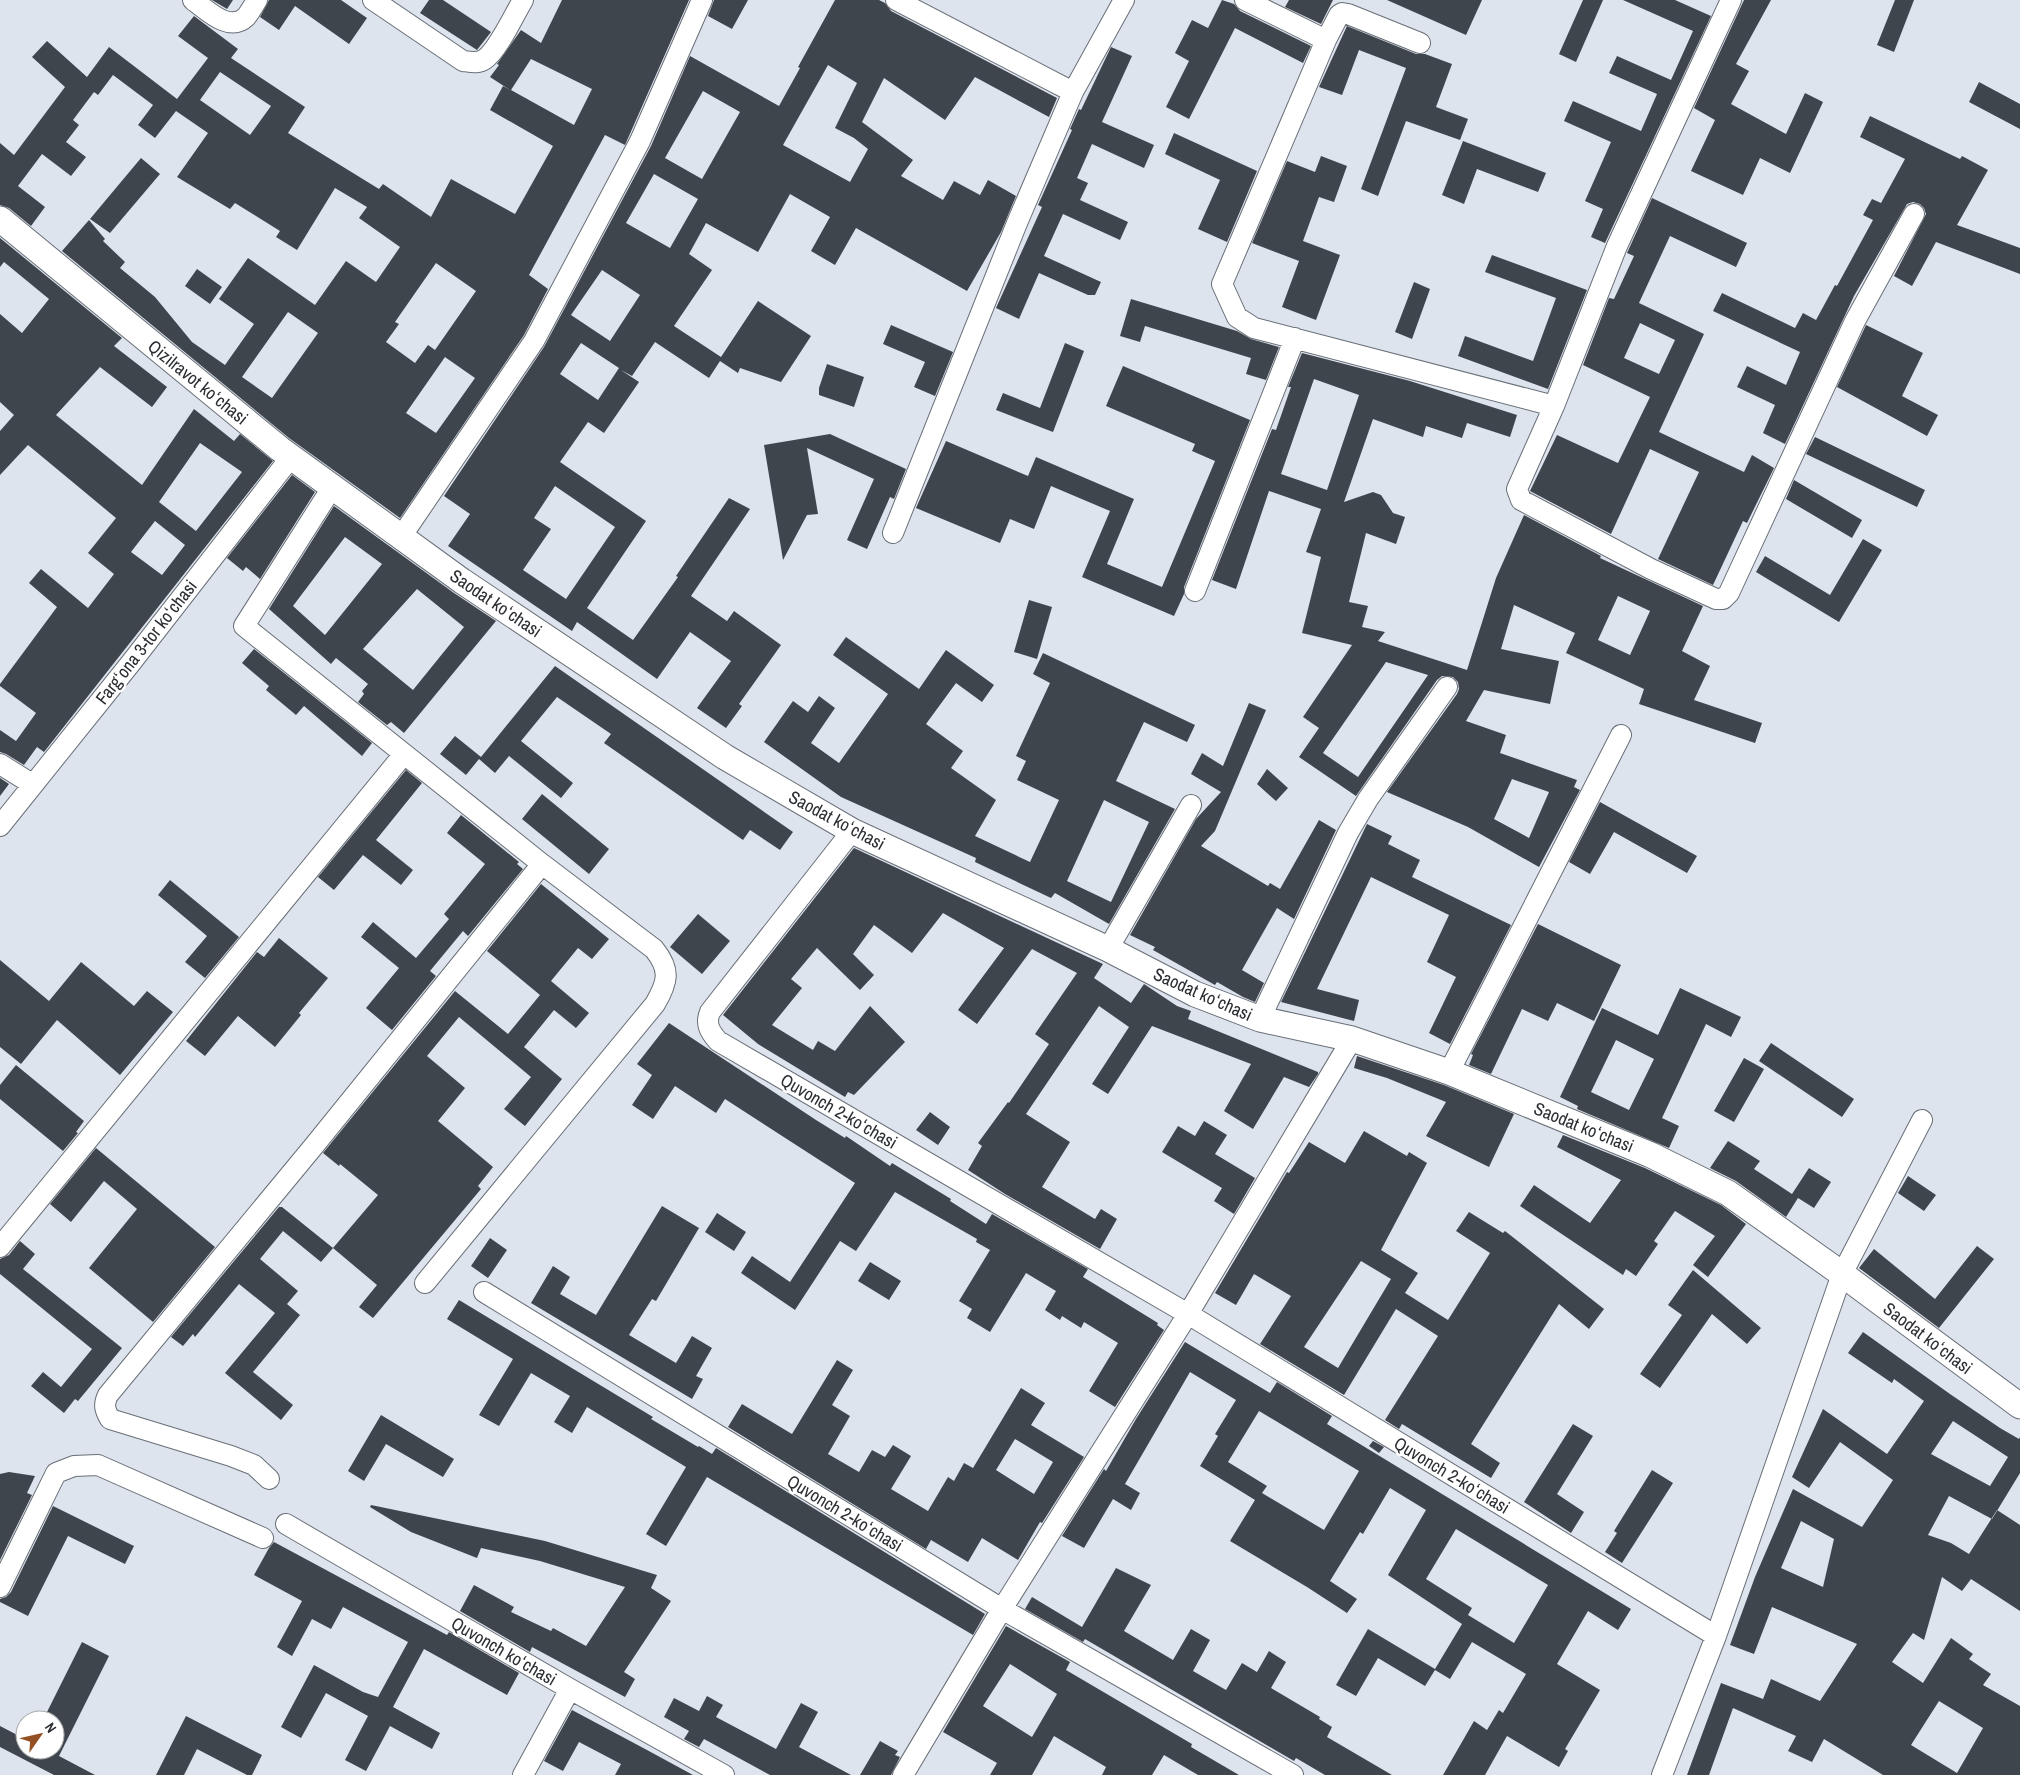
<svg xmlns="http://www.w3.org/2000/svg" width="2020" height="1775" viewBox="0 0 2020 1775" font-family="'Archivo Narrow',sans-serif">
<rect width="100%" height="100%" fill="#dde4ed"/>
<path fill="#3f454c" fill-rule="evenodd" d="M212,0H233L227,9Z
M269,0H341L367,18L349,44L295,6L279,30L260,17Z
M429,0H443L491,32L477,50L420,13Z
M562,0H689L625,145L605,135L529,275L548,289L524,335L400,518L289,438L62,251L89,220L105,239L103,241L125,262L120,268L155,297L192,342L225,365L254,324L219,299L248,258L315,305L346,261L376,282L400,247L359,218L367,207L335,188L297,250L276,237L280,231L235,203L230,209L177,177L208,133L176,111L155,138L138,125L153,105L113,75L98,95L94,92L73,120L79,125L66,142L86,157L71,176L42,154L18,186L45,207L31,226L9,208L0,205V143L14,155L65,87L32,57L47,41L87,77L109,47L177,99L208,58L178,36L194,16L238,49L231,58L305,107L288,133L379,189L383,184L431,217L451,179L515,214L553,146L490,110L503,86L510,90L490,77L499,65L497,64L521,30L541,43ZM531,59L592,89L574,125L511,90ZM220,72L271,106L250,135L200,100ZM436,263L476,291L435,350L428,345L415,363L386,342L399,324L395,322ZM288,312L318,333L272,398L242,377ZM442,355L475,378L436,433L406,413L445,357Z
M714,0H748L732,29L708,16Z
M835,0H879L885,3L891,11L1057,98L1049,117L975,77L945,120L884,78L862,122L913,160L901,176L943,200L954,181L980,195L988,180L1016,196L1001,232L967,291L856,228L835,265L811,251L830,217L790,194L758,252L706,223L689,254L712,270L674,326L721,357L758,301L811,336L781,382L740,368L738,373L720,361L709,378L655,342L632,376L621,370L639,382L604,433L588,422L560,462L646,521L587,608L633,640L678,577L676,576L729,498L750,509L691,596L727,621L734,611L781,645L739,704L742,706L726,728L697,708L731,661L690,632L657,679L577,622L572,631L448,546L470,514L444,496L544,347L651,146L690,56L779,106L800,68L798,67ZM828,65L857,83L835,128L854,138L868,149L850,182L783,145ZM703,91L740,112L702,179L665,158ZM654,174L698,199L670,248L626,223ZM602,270L640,295L610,341L571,315ZM581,343L619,368L598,400L560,374ZM555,486L615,527L566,599L523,570L551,529L534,518Z
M1222,0L1234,4L1240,11L1311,46L1303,63L1235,28L1189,119L1166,107L1189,61L1175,53L1192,20L1208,28Z
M1289,0H1333L1321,24L1285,7Z
M1387,0H1482L1466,35Z
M1583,0H1603L1576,62L1559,54Z
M1623,0H1675L1711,16L1605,243L1591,237L1603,209L1585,201L1611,142L1564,121L1573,101L1641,131L1657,94L1609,73L1617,56L1671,80L1693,31Z
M1744,0H1771L1736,64L1749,71L1731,104L1786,134L1805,93L1823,102L1790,173L1760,158L1743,195L1691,171L1715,120L1694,108Z
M1895,0H1914L1894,52L1877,45Z
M1347,26L1416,54H1425L1452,64L1436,107L1468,119L1460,140L1406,121L1378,196L1361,189L1406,68L1359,50L1342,95L1319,87Z
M1111,47L1132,56L1102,122L1154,145L1144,168L1092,144L1077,178L1088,183L1080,200L1128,222L1120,240L1063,214L1044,256L1101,282L1095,295H1088L1039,273L1019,319L996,308L1042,207L1038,205L1072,130L1070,129L1079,109L1081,110Z
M1979,82L2020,104V129L1969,102Z
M1870,116L1960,159L1962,156L1988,170L1957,225L2020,248V274L1936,242L1912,286L1894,276L1926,214L1924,208L1920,204L1913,202L1907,204L1854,296L1785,444L1763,433L1775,405L1737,387L1747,366L1786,385L1800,352L1713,311L1722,293L1795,328L1803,313L1816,320L1835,285L1837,286L1873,220L1863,215L1872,199L1881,203L1905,159L1860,137Z
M1174,133L1257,171L1227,242L1198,229L1220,180L1165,154Z
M1463,141L1546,173L1538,192L1477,169L1464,204L1442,195Z
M1321,156L1347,166L1334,202L1319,197L1303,241L1340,255L1316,320L1282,307L1299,261L1252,243L1287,161L1315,172Z
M141,158L160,174L110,233L90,219Z
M1652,198L1747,243L1736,267L1670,236L1639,303L1704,334L1659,432L1744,472L1752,455L1774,468L1747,523L1743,521L1713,585L1658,559L1699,472L1650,449L1611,534L1530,491L1557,435L1618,463L1650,397L1583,365L1609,298L1614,299L1634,256L1627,253ZM1640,323L1675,340L1659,374L1624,358Z
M0,238L122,338L114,346L167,387L152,407L100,367L56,415L142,485L194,409L234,441L240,434L273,461L44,752L37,747L24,765L6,754L0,752V730L16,741L36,713L0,686V684L57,607L29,583L41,569L88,608L114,574L88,553L116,518L28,445L0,475V431L14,415L0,402V314L22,333L49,299L4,262L0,267ZM200,443L242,472L196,531L159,502ZM155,521L185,545L162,575L131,552Z
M1492,255L1587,290L1548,389L1458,356L1465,336L1533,361L1556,298L1485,272Z
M197,269L222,287L210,304L185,286Z
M1414,282L1430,289L1412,339L1395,332Z
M1131,299L1237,331L1251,339L1279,347L1266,380L1246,374L1251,358L1145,326L1140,342L1120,336Z
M891,325L953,352L935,396L914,387L925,362L883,344Z
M1866,325L1923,353L1902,396L1938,415L1927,436L1837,387Z
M1065,343L1084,351L1053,432L996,410L1003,393L1040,408Z
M1302,353L1410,381L1517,415L1510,437L1467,423L1462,438L1426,426L1423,437L1373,419L1344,502L1373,492L1381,495L1393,513L1405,517L1396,544L1366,533L1349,602L1368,606L1362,627L1385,632L1378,641L1467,670L1496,578L1524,515L1601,556L1600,558L1703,606L1682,651L1710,666L1694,700L1762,723L1755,743L1639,704L1644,689L1566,653L1575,633L1514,605L1501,649L1559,661L1550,704L1484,690L1466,721L1506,735L1500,753L1577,780L1574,787L1580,790L1539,867L1468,827L1387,792L1457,694L1459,689L1458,682L1453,677L1442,676L1437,680L1356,796L1299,757L1319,728L1303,717L1352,645L1302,633L1321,557L1306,552L1321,509L1269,491L1236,589L1212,580L1272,429L1276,430L1291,387H1288ZM1314,379L1359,395L1327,490L1281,474ZM1618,596L1650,611L1630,655L1598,640ZM1386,662L1428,675L1358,777L1323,753ZM1512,779L1549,792L1529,838L1494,819Z
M827,364L864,377L854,407L819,395V388Z
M1123,366L1250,420L1184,587V594L1174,616L1082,577L1110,511L1051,486L1034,529L1010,519L1000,543L916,508L946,441L1028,476L1036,457L1134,499L1107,564L1162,587L1215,461L1192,451L1195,444L1106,406Z
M830,434L906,469L894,499L890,497L867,549L847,540L874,479L807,448L818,514L807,515L783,560L764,445Z
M1815,437L1925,490L1917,507L1806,454Z
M292,475L315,492L260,579L246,567L243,571L227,558Z
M1794,480L1862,520L1852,538L1786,499Z
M334,506L454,593L496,621L404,733L391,722L387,725L358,702L364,694L362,691L368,684L336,658L331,664L269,609ZM345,537L382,564L325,635L293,606ZM417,589L464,627L413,690L363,649Z
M1863,539L1882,550L1839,622L1756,572L1765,556L1830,595Z
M1029,600L1052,607L1037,659L1014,652Z
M846,637L919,689L946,650L994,685L982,702L956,683L926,724L963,751L951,768L996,800L975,836L1030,862L1059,800L1017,780L1026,761L1016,756L1050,683L1033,674L1043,653L1195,725L1187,742L1144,722L1116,781L1175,809L1109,924L1055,893L1051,898L975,862L976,858L841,797L764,742L793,701L808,712L819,696L835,708L811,743L839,763L888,694L833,655ZM1104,800L1149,822L1111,902L1067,881Z
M254,649L372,743L362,756L304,706L296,715L266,690L269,686L242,663Z
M555,666L793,832L780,850L750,830L743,840L604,743L611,734L557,697L521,741L573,783L561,798L509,756L495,773L479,759L466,775L440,754L455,736L481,757Z
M1249,703L1266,710L1215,831L1201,846L1268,886L1270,883L1280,889L1319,820L1336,830L1294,919L1277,908L1242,970L1264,983L1255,1002L1243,997L1217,982L1215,985L1153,950L1155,947L1130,935L1196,819L1221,792L1191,774L1202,753L1223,766Z
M1267,769L1288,788L1276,801L1257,784Z
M406,770L422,783L376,840L413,870L401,885L363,855L334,890L318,877Z
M0,778L9,784L0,796Z
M542,794L609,849L589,874L522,819Z
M1600,802L1697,856L1687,873L1614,832L1590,874L1569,862Z
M461,815L519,862L517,864L523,869L468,936L463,931L430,971L436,976L392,1030L366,1008L399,968L361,937L373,922L416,958L449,919L444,914L485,864L447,833Z
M1367,824L1392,836L1388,844L1420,860L1412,877L1511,925L1450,1044L1429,1033L1456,977L1427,962L1449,915L1371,877L1317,989L1359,1000L1354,1021L1281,1002Z
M854,848L1103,964L1094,978L1131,1003L1144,984L1177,1006L1191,1011L1188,1019L1318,1072V1074L1309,1087L1284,1077L1253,1129L1224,1111L1251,1064L1152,1026L1108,1094L1092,1084L1129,1027L1099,1006L1026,1114L1070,1142L1042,1187L1095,1219L1101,1209L1117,1219L1100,1249L1005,1194L968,1170L982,1146L978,1143L1008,1102L1009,1103L1049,1044L1035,1034L1077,973L1032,949L977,1024L958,1010L1004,948L943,913L912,953L874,925L853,954L874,975L860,990L817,948L791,979L802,988L772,1025L813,1050L818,1041L835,1051L870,1006L905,1042L854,1095L848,1092L845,1097L758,1044L723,1015Z
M170,880L239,937L205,978L185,962L207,936L158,895Z
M541,884L609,939L592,959L578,948L551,981L589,1013L576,1028L554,1010L524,1047L562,1079L525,1126L504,1109L531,1077L459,1017L427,1056L465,1088L438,1121L493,1167L478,1186L481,1189L373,1318L359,1307L377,1285L333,1248L378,1195L340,1164L339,1166L323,1153L455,991L508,1034L540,995L487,951Z
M698,914L730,941L702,974L670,947Z
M1538,924L1621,965L1594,1021L1557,1003L1548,1021L1522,1009L1491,1074L1469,1065L1473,1055L1471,1054Z
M279,938L328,978L299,1013L301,1015L275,1047L238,1016L205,1056L186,1041L257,952L264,957Z
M0,960L49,1001L81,962L134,1006L147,991L173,1012L120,1075L57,1020L21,1064L0,1047Z
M1680,988L1741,1017L1731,1037L1706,1024L1662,1118L1679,1126L1669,1148L1577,1109L1578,1106L1560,1097L1602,1008L1658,1035ZM1616,1040L1654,1059L1629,1110L1591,1092Z
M669,1023L816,1120L845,1138L846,1136L890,1166L892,1163L951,1199L950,1201L986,1224L992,1214L1088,1269L1083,1277L1158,1323L1157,1325L1164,1330L1115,1407L1089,1391L1118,1343L1084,1322L1081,1328L1062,1316L1060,1320L1045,1310L1056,1291L1026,1273L990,1332L967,1318L972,1309L959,1301L990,1250L976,1242L977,1239L895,1192L856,1251L840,1241L795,1310L741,1273L752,1256L790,1282L855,1183L725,1099L716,1113L675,1086L653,1119L632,1105L652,1075L637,1064Z
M1771,1043L1854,1099L1842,1117L1759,1061Z
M1357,1056L1444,1085L1514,1114L1489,1167L1426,1136L1446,1102L1387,1078L1354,1068Z
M1744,1058L1764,1069L1734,1122L1714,1111Z
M16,1065L84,1121L76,1132L78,1133L63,1151L0,1099V1085Z
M930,1112L950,1127L938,1145L916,1130Z
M1204,1121L1227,1135L1215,1154L1255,1178L1234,1214L1214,1201L1222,1188L1162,1152L1178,1126L1195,1136Z
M1364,1131L1407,1156L1409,1152L1427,1163L1381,1250L1418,1273L1405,1293L1448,1320L1490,1253L1456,1231L1469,1212L1503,1233L1505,1231L1604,1309L1589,1329L1559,1304L1471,1444L1500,1463L1491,1478L1402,1424L1399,1429L1385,1420L1438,1336L1396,1309L1344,1395L1260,1344L1291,1296L1254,1274L1236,1305L1215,1293L1287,1172L1289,1173L1309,1142L1345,1163ZM1361,1261L1391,1279L1338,1368L1304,1347Z
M1563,1135L1645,1168L1721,1205L1746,1224L1708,1277L1693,1265L1715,1236L1675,1211L1654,1241L1658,1244L1636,1276L1626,1269L1623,1275L1520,1206L1534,1185L1590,1223L1621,1180L1557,1147Z
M1728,1141L1760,1161L1754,1169L1792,1194L1809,1168L1831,1182L1814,1208L1798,1198L1786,1217L1736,1181L1710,1168Z
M96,1148L215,1247L153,1322L89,1268L137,1209L104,1181L71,1222L50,1204Z
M1908,1176L1936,1195L1924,1211L1898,1193Z
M662,1206L699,1228L656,1301L652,1299L629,1335L676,1363L692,1336L712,1348L696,1376L703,1379L692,1399L531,1303L553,1266L570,1277L560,1294L596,1315Z
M279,1207H282L333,1248L321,1262L283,1231L260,1259L298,1291L287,1304L300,1315L253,1372L293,1405L281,1420L225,1373L275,1313L239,1284L195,1337L193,1334L183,1346L171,1337Z
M717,1213L746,1232L734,1251L705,1232Z
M490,1238L507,1250L488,1278L471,1266Z
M20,1241L35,1254L23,1269L122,1348L78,1401L75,1399L64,1413L31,1386L43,1372L61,1387L92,1349L0,1274V1259L9,1255Z
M1977,1246L1994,1259L1939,1328L1859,1268L1874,1249L1935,1299Z
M870,1262L901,1281L889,1300L858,1281Z
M1693,1270L1761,1328L1747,1344L1712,1314L1660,1388L1640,1374L1682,1315L1668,1305Z
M459,1300L653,1417L651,1419L698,1447L699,1446L712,1454L716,1448L985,1614L973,1635L707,1477L666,1546L646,1534L686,1467L587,1407L572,1433L554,1422L570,1396L531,1373L499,1426L479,1415L513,1359L447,1319Z
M1863,1332L1950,1394L2000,1428L2019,1439L2020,1437V1473L1992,1519L1949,1496L1928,1535L1951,1543L1969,1554L1997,1510L2020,1525V1611L1971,1579L1962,1591L1942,1577L1924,1640L1913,1633L1892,1662L1923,1683L1951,1638L1973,1654L1969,1659L1991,1674L1983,1685L2020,1706V1775H1883L1824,1739L1812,1762L1788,1751L1796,1736L1733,1708L1709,1775H1687L1721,1683L1763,1699L1771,1679L1820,1701L1857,1644L1772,1607L1754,1654L1730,1645L1755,1577L1793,1489L1862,1527L1893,1480L1840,1442L1809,1488L1792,1477L1823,1409L1887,1454L1924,1401L1894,1379L1892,1383L1848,1353ZM1953,1421L2008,1457L1990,1486L1931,1454ZM1801,1521L1834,1539L1823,1587L1781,1568ZM1939,1701L1983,1728L1957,1773L1911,1745Z
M1185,1342L1270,1393L1277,1382L1332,1416L1327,1424L1631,1609L1618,1630L1588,1611L1557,1664L1600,1690L1565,1749L1568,1751L1559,1767L1507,1736L1485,1775H1443L1474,1721L1487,1730L1499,1710L1503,1713L1526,1674L1472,1642L1450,1679L1435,1670L1425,1686L1378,1658L1356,1696L1336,1685L1368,1629L1435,1669L1462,1624L1388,1575L1426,1510L1390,1488L1363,1534L1360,1532L1330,1581L1357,1599L1347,1613L1307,1587L1230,1541L1255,1500L1200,1466L1218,1436L1215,1434L1236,1400L1190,1372L1125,1484L1140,1493L1131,1510L1113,1499L1084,1548L1062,1536L1104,1469L1106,1471L1136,1419ZM1259,1411L1359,1471L1324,1530L1262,1493L1267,1486L1228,1462ZM1456,1529L1548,1585L1514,1643L1468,1615L1472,1608L1426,1579Z
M837,1360L853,1370L832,1405L850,1416L828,1454L859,1472L872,1450L885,1457L893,1445L911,1456L891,1489L928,1511L948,1477L954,1481L964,1463L973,1468L1021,1388L1045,1403L1031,1425L1084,1457L1042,1523L1040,1522L1018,1560L982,1538L968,1562L931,1540L926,1549L728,1427L742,1404L792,1434ZM1015,1439L1053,1462L1034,1494L996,1470Z
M381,1415L454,1459L443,1477L386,1444L364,1481L348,1471Z
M1573,1424L1593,1436L1557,1494L1584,1512L1571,1533L1524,1502Z
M1373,1441L1384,1447L1379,1453L1369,1446Z
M1652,1470L1673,1483L1622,1563L1605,1552L1617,1533L1614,1531Z
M9,1472L35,1476L27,1493L32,1495L0,1560V1474Z
M371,1505L545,1541L657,1575L651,1588L671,1601L624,1672L635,1679L625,1697L532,1647L530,1652L460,1611L474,1585L514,1607L511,1612L551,1631L553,1628L586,1646L625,1587L540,1561L481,1548L477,1558L411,1532L370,1507Z
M53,1506L134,1546L125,1564L68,1536L28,1616L0,1602V1599L6,1597L11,1592Z
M274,1542L447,1635L449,1632L519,1673L507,1695L424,1649L393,1707L440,1733L432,1749L390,1726L366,1771L345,1760L368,1716L326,1693L301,1738L281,1727L314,1665L363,1692L378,1697L408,1642L343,1607L331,1629L312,1619L292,1656L277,1647L302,1601L254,1575L269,1548Z
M1116,1568L1151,1585L1124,1631L1173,1660L1191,1629L1210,1640L1193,1671L1226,1690L1242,1663L1257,1672L1269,1651L1286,1662L1271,1688L1320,1717L1319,1719L1332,1727L1327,1737L1392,1775H1325L1296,1758L1294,1761L1085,1639L1083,1642L1025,1609L1032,1597L1082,1627Z
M1006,1626L1070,1662L1066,1670L1192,1744L1191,1747L1239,1775H1198L1164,1755L1152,1775H1102L1106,1767L1054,1736L1032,1775H990L997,1763L943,1732ZM1010,1664L1057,1694L1032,1737L983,1706Z
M82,1642L109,1656L59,1756L95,1775H54L0,1747V1726L25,1739V1750H55V1720H43Z
M707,1696L723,1705L716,1717L776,1749L801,1703L818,1712L799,1747L851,1775H770L704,1739L699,1747L684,1739L689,1731L664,1717L674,1698L699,1711Z
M572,1710L647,1750L693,1775H615L621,1764L579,1742L563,1771L544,1761Z
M186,1716L262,1755L252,1775H247L197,1749L184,1775H156Z
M880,1741L898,1751L895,1755L900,1757L891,1775H860Z"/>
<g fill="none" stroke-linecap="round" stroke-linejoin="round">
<defs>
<path id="minor" d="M193,0C207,10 229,33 246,17C250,12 254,5 257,0
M373,0L463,61C471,62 478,64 485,59C498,50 514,15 523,0
M896,0L1073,92
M1245,0L1326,40
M1731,0L1617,246L1554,406L1517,489L1521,500L1651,569L1716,599H1723L1729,593L1855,321L1914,214
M1420,43L1348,14L1342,13L1339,15L1326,40L1222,284L1237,317L1254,328L1554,406
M333,486L244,626L542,864L654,949C671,970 668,982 655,1004L425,1283
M893,533L1017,223L1073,92L1124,0
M401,537L534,341L640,141L702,0
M1195,591L1295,338
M0,764L32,784
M0,826L130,664L291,457
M852,831L710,1012C705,1024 710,1032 718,1041L1188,1314L1716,1636
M1108,949L1191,805
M1260,1019L1348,833L1368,799L1447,687
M1449,1072L1621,735
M0,1247L404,754
M484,1292L1002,1609L1293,1775
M269,1479L254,1465L231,1456L110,1419C105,1410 103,1405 108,1395L313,1147L542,864
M286,1524L570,1689L724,1775
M0,1587L56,1473L74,1466L98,1465L263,1538
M523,1775L570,1689
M903,1775L1002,1609L1188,1314L1352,1039
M1662,1775L1716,1636L1842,1274L1922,1120"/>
<path id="tertiary" d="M0,219L280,449L462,581L725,757L852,831L1108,949L1195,994L1260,1019L1352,1039L1449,1072L1651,1155L1728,1193L1842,1274L2020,1406"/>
</defs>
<use href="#minor" stroke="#686f77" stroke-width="22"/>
<use href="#tertiary" stroke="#686f77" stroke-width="27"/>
<use href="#minor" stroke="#fff" stroke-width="20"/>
<use href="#tertiary" stroke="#fff" stroke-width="25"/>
</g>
<g text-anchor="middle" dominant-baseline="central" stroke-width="5" stroke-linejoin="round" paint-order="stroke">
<g font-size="18" fill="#2b2e32" stroke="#fff">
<text transform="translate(198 382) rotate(39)">Qizilravot koʻchasi</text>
<text transform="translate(496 603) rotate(34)">Saodat koʻchasi</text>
<text transform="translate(146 642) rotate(-52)">Fargʻona 3-tor koʻchasi</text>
<text transform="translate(837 820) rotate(28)">Saodat koʻchasi</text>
<text transform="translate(1203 994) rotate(24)">Saodat koʻchasi</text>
<text transform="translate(839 1111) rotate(30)">Quvonch 2-koʻchasi</text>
<text transform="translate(1584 1127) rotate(22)">Saodat koʻchasi</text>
<text transform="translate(1928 1338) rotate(37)">Saodat koʻchasi</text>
<text transform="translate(1452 1475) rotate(31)">Quvonch 2-koʻchasi</text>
<text transform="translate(845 1513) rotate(31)">Quvonch 2-koʻchasi</text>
<text transform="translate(504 1651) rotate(30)">Quvonch koʻchasi</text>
</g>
</g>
<g transform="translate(40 1735) rotate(56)"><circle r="24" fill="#ffffff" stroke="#aaabad"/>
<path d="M0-4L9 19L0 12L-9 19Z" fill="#945022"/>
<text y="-8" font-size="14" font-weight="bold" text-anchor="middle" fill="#2b2e32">N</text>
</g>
</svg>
